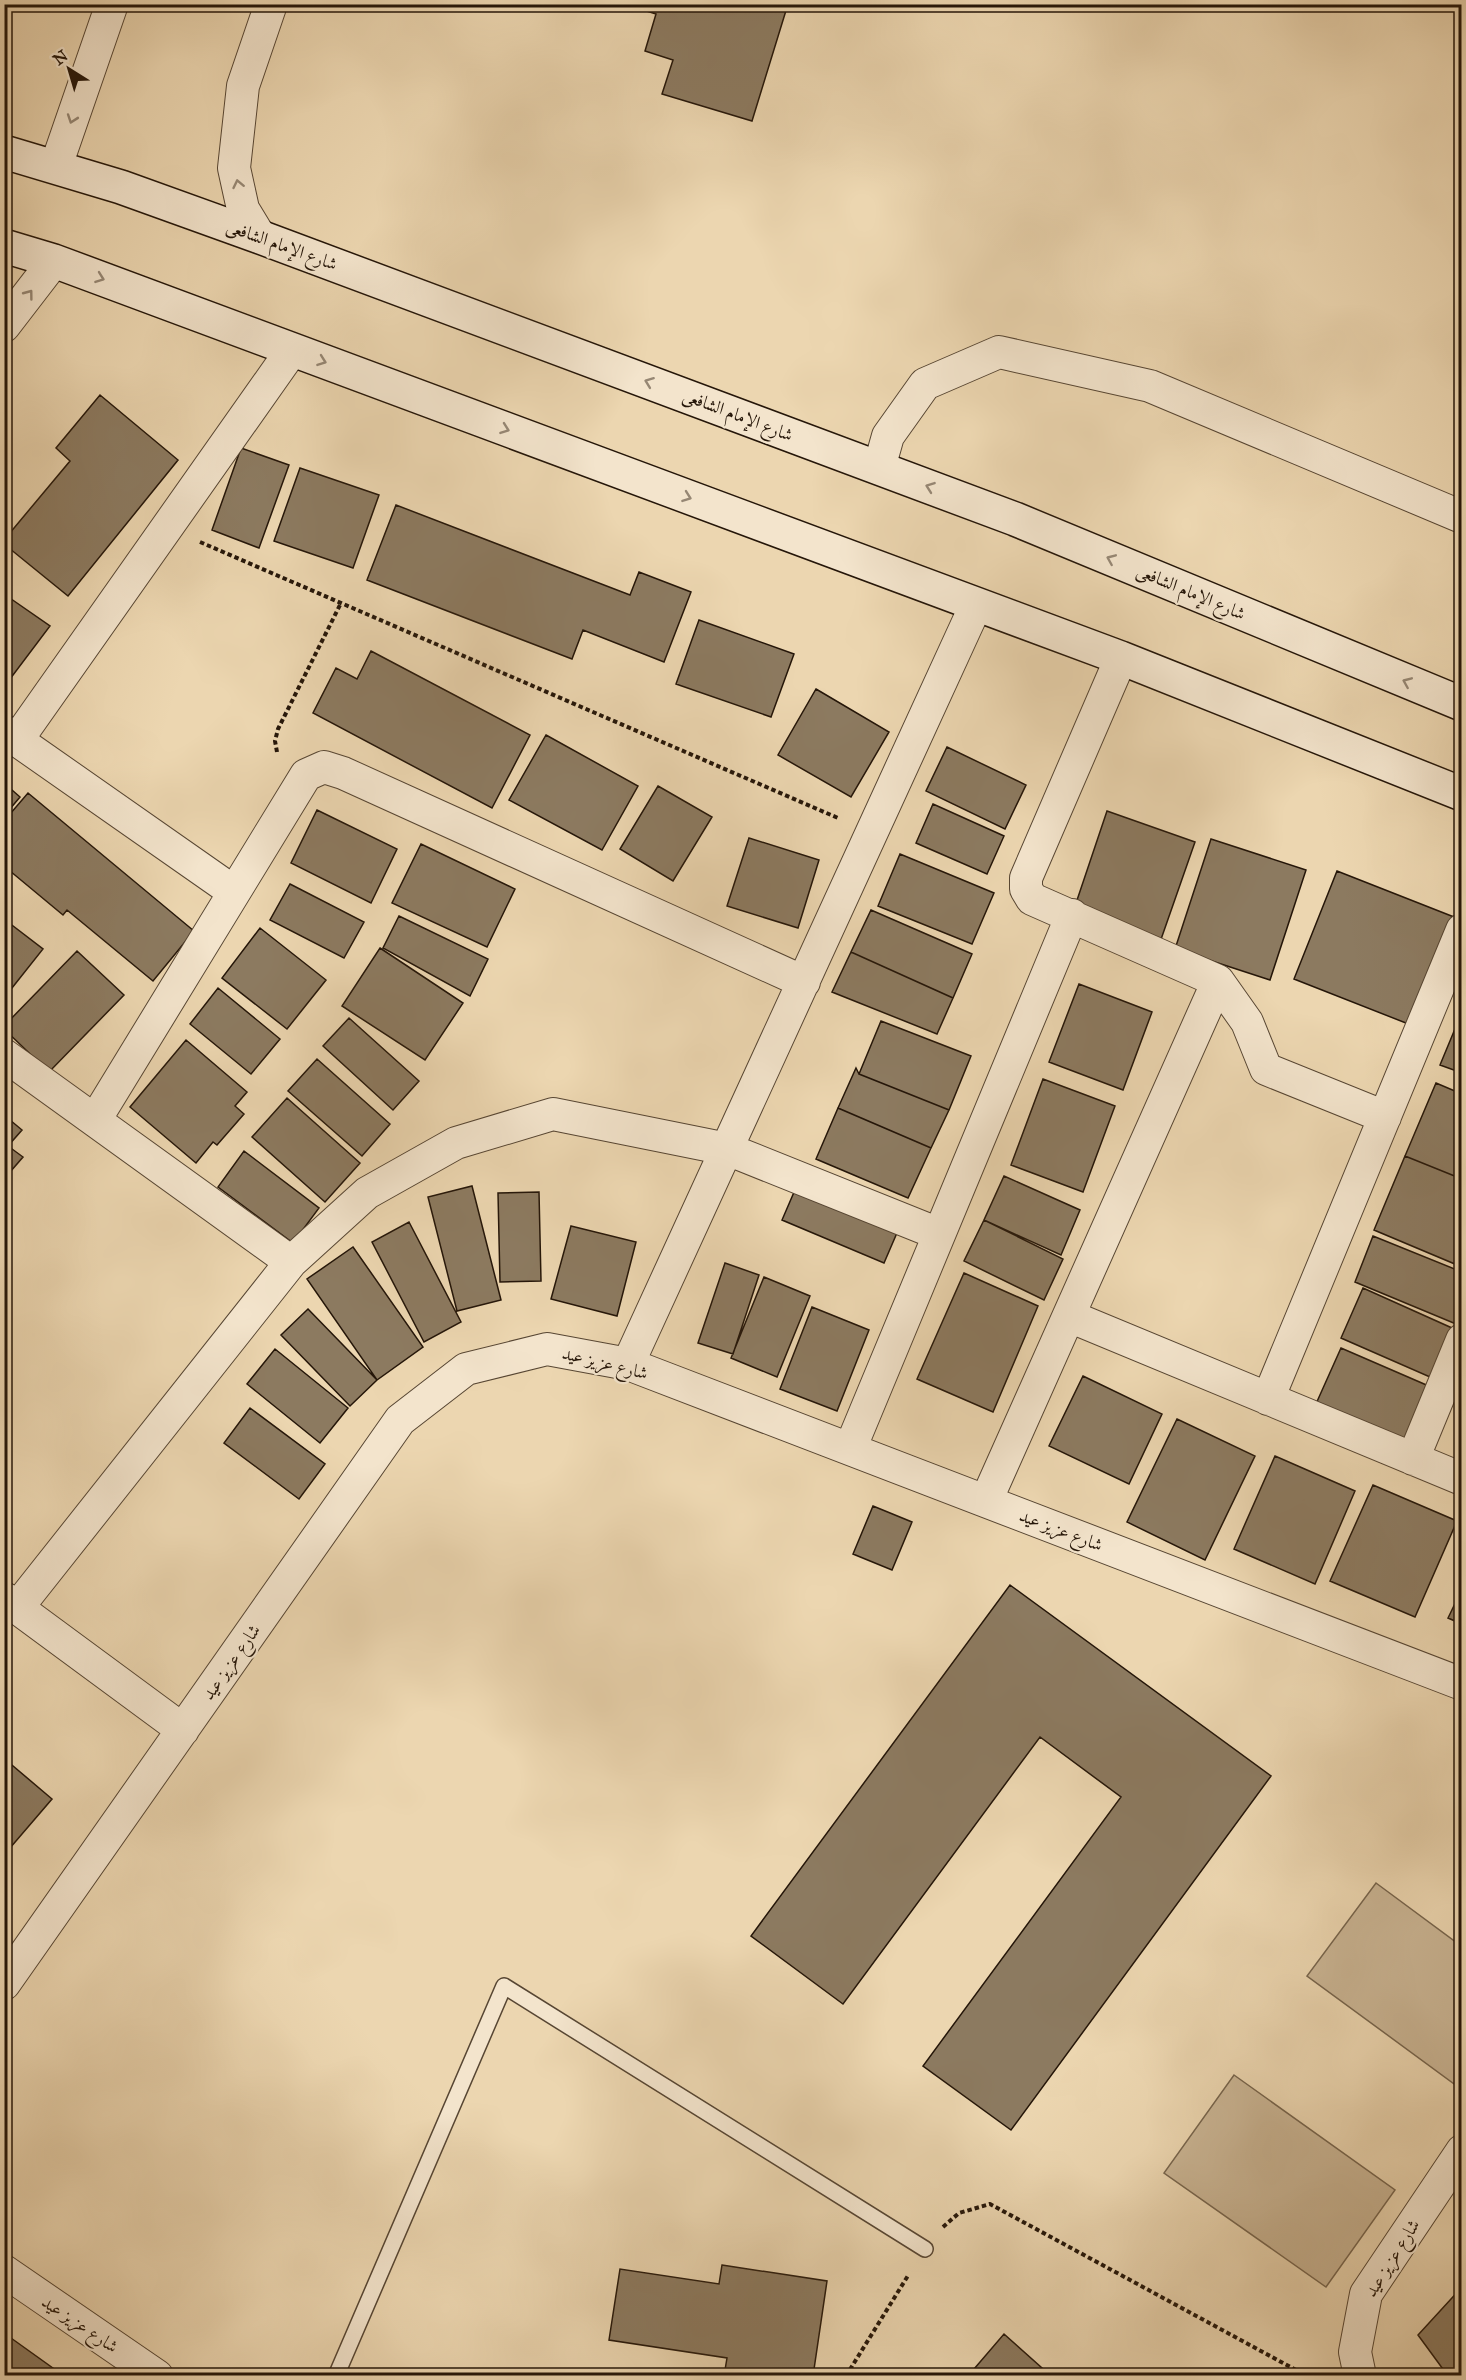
<svg xmlns="http://www.w3.org/2000/svg" width="1466" height="2380" viewBox="0 0 1466 2380" font-family="'IM FELL Great Primer',Amiri,serif">
<rect width="100%" height="100%" fill="#ecd6b0"/>
<filter id="stains"><feTurbulence type="fractalNoise" baseFrequency=".00333" numOctaves="4"/><feColorMatrix values="0 0 0 0 .2 0 0 0 0 .09 0 0 0 0 .02 0 0 0 .5 -.17"/></filter>
<radialGradient id="worn" r=".72"><stop offset=".6" stop-color="#630" stop-opacity="0"/><stop offset="1" stop-color="#630" stop-opacity=".3"/></radialGradient>
<path fill="#cab594" stroke="#78664e" stroke-width="1.5" d="M1376,1883L1461,1946V2089L1307,1976Z
M1234,2075L1395,2190L1326,2287L1164,2173Z"/>
<path fill="#8c7a60" stroke="#251609" stroke-width="1.5" d="M625,4H788L752,121L662,94L673,60L645,51L656,14Z
M100,395L178,460L68,596L4,544V540L70,461L56,448Z
M241,448L289,465L259,548L212,530Z
M300,468L379,495L353,568L274,541Z
M396,505L630,595L639,572L691,592L664,662L583,630L572,659L367,580Z
M4,594L50,626L4,687Z
M699,620L794,654L771,717L676,684Z
M371,651L530,735L492,808L313,713L336,668L357,679Z
M816,689L889,732L851,797L778,755Z
M546,735L638,786L602,850L509,800Z
M947,747L1026,785L1005,829L926,791Z
M4,783L20,797L4,816Z
M658,786L712,817L673,881L620,849Z
M28,793L194,931L153,981L67,910L63,915L4,866V821Z
M933,804L1004,836L987,874L916,843Z
M317,810L397,849L371,903L291,863Z
M1107,811L1195,842L1159,945L1072,915Z
M749,838L819,860L798,928L727,906Z
M1211,839L1306,870L1270,980L1175,949Z
M421,844L515,889L487,947L392,903Z
M900,854L994,893L972,944L878,906Z
M1337,871L1454,917L1411,1025L1294,979Z
M290,884L364,922L344,958L270,920Z
M871,910L972,954L953,998L851,952Z
M399,916L488,959L470,996L383,948Z
M4,919L43,949L4,998Z
M260,928L326,980L287,1029L222,978Z
M380,948L463,1003L425,1060L342,1006Z
M77,951L124,995L49,1072L4,1029V1026Z
M851,952L953,998L937,1034L832,992Z
M1079,984L1152,1012L1123,1090L1049,1062Z
M218,988L280,1039L251,1074L190,1024Z
M1462,1012V1073L1440,1065Z
M349,1018L419,1081L393,1110L323,1046Z
M881,1021L971,1056L949,1110L859,1074Z
M186,1040L247,1092L235,1106L244,1114L217,1145L213,1142L196,1163L130,1107Z
M317,1059L390,1124L362,1156L288,1091Z
M856,1068L859,1074L949,1110L931,1148L838,1108Z
M1043,1079L1115,1106L1083,1192L1011,1165Z
M1436,1083L1462,1094V1179L1405,1156Z
M287,1098L360,1163L325,1202L252,1137Z
M838,1108L931,1148L908,1198L816,1159Z
M4,1115L22,1130L8,1146L23,1157L4,1179Z
M244,1151L319,1208L293,1243L218,1187Z
M1405,1156L1462,1179V1267L1374,1230Z
M804,1169L906,1212L884,1263L782,1220Z
M1004,1176L1080,1210L1061,1255L984,1220Z
M472,1186L501,1300L457,1311L428,1197Z
M539,1192L541,1281L500,1282L498,1193Z
M984,1220L1063,1259L1044,1300L964,1261Z
M409,1222L461,1322L424,1342L372,1242Z
M571,1226L636,1242L617,1316L551,1299Z
M1373,1236L1462,1272V1311L1456,1324L1355,1282Z
M353,1247L423,1347L377,1380L307,1279Z
M725,1263L759,1275L733,1354L698,1343Z
M964,1273L1038,1306L993,1412L917,1379Z
M764,1277L810,1296L777,1377L731,1358Z
M1363,1288L1452,1328L1430,1377L1341,1338Z
M812,1307L869,1330L837,1411L780,1389Z
M308,1309L377,1380L350,1406L281,1335Z
M1341,1348L1431,1387L1405,1445L1315,1406Z
M275,1349L348,1408L320,1443L247,1384Z
M1083,1376L1162,1414L1129,1484L1049,1446Z
M250,1408L325,1464L299,1499L224,1443Z
M1177,1419L1255,1456L1205,1560L1127,1522Z
M1275,1456L1355,1491L1315,1584L1234,1549Z
M1373,1485L1457,1521L1415,1617L1330,1581Z
M873,1506L912,1522L892,1570L853,1554Z
M1010,1585L1271,1776L1011,2130L923,2066L1121,1797L1040,1737L843,2004L751,1936Z
M1462,1589V1624L1448,1618Z
M6,1760L52,1799L4,1855V1762Z
M722,2265L827,2281L813,2376H724L727,2358L609,2340L620,2269L719,2284Z
M1462,2287V2376H1448L1418,2335Z
M4,2333L64,2376H4Z
M1004,2334L1051,2376H968Z"/>
<g fill="none" stroke-linecap="round" stroke-linejoin="round">
<defs>
<path id="lane" d="M336,2376L504,1986L925,2249"/>
<path id="street" d="M56,166L112,4
M260,237L243,209L234,168L243,86L271,4
M4,326L54,261
M879,468L888,436L925,384L999,352L1150,386L1462,517
M1121,658L1026,878V889L1032,899L1218,981L1247,1022L1266,1069L1385,1117
M4,731L234,892
M17,740L292,350
M4,1055L291,1262
M95,1120L306,775L324,767L343,773L804,982
M1069,1316L1462,1479
M628,1364L976,605
M1268,1399L1462,930
M850,1449L1072,915
M1413,1459L1462,1340
M986,1501L1218,981
M4,1598L183,1730
M17,1608L291,1262L367,1193L456,1143L553,1114L727,1149L939,1234
M4,1984L400,1420L466,1369L547,1349L628,1364L1462,1684
M4,2271L157,2376
M1360,2376L1355,2352L1366,2294L1462,2151"/>
<path id="secondary" d="M4,152L121,187L260,237L1015,519L1462,704
M4,246L54,261L1121,658L1462,794"/>
</defs>
<use href="#lane" stroke="#574633" stroke-width="18"/>
<use href="#street" stroke="#574633" stroke-width="34"/>
<use href="#secondary" stroke="#251609" stroke-width="36"/>
<path stroke="#251609" stroke-width="4" stroke-dasharray="4.5 3" stroke-linecap="butt" d="M200,542L838,818
M277,752L275,741L278,729L341,603
M943,2227L959,2213L990,2204L1307,2376
M846,2376L909,2274"/>
<use href="#lane" stroke="#f3e4cc" stroke-width="15"/>
<use href="#street" stroke="#f3e4cc" stroke-width="32"/>
<use href="#secondary" stroke="#f3e4cc" stroke-width="33"/>
</g>
<defs><path id="oneway-chevron" d="M-2-3.5L2.5 0L-2 3.5" fill="none" stroke-width="1.6" stroke-linecap="round" stroke-linejoin="round" transform="scale(1.5)"/></defs>
<g stroke="#968774">
<use href="#oneway-chevron" transform="translate(72 119) rotate(109)"/>
<use href="#oneway-chevron" transform="translate(238 184) rotate(-102)"/>
<use href="#oneway-chevron" transform="translate(100 278) rotate(20)"/>
<use href="#oneway-chevron" transform="translate(29 294) rotate(-53)"/>
<use href="#oneway-chevron" transform="translate(322 361) rotate(20)"/>
<use href="#oneway-chevron" transform="translate(649 382) rotate(-159)"/>
<use href="#oneway-chevron" transform="translate(505 429) rotate(20)"/>
<use href="#oneway-chevron" transform="translate(930 487) rotate(-160)"/>
<use href="#oneway-chevron" transform="translate(687 497) rotate(20)"/>
<use href="#oneway-chevron" transform="translate(1111 559) rotate(-157)"/>
<use href="#oneway-chevron" transform="translate(1407 682) rotate(-157)"/>
</g>
<g text-anchor="middle" dominant-baseline="central" stroke-width="4.5" stroke-linejoin="round" paint-order="stroke">
<g font-size="18" fill="#251609" stroke="#f3e4cc">
<text transform="translate(282 245) rotate(20)">شارع الإمام الشافعى</text>
<text transform="translate(738 415) rotate(21)">شارع الإمام الشافعى</text>
<text transform="translate(1191 592) rotate(23)">شارع الإمام الشافعى</text>
<text transform="translate(605 1363) rotate(14)">شارع عزيز عيد</text>
<text transform="translate(1061 1530) rotate(21)">شارع عزيز عيد</text>
<text transform="translate(231 1662) rotate(-55)">شارع عزيز عيد</text>
<text transform="translate(1392 2258) rotate(-58)">شارع عزيز عيد</text>
<text transform="translate(80 2324) rotate(34)">شارع عزيز عيد</text>
</g>
</g>
<rect width="1466" height="2380" fill="none" stroke="#ecd6b0" stroke-width="24"/>
<rect x="6" y="6" width="1454" height="2368" fill="none" stroke="#251609" stroke-width="3"/>
<rect x="12" y="12" width="1442" height="2356" fill="none" stroke="#251609" stroke-width="1.5"/>
<g transform="translate(69 69) rotate(323)" stroke="#f3e4cc" stroke-width="4.5" paint-order="stroke">
<path d="M0-4.5L10 22L0 15L-10 22Z" fill="#251609"/>
<text y="-9" font-size="16" font-weight="bold" text-anchor="middle" fill="#251609">N</text>
</g>
<rect width="100%" height="100%" filter="url(#stains)"/>
<rect width="100%" height="100%" fill="url(#worn)"/>
</svg>
